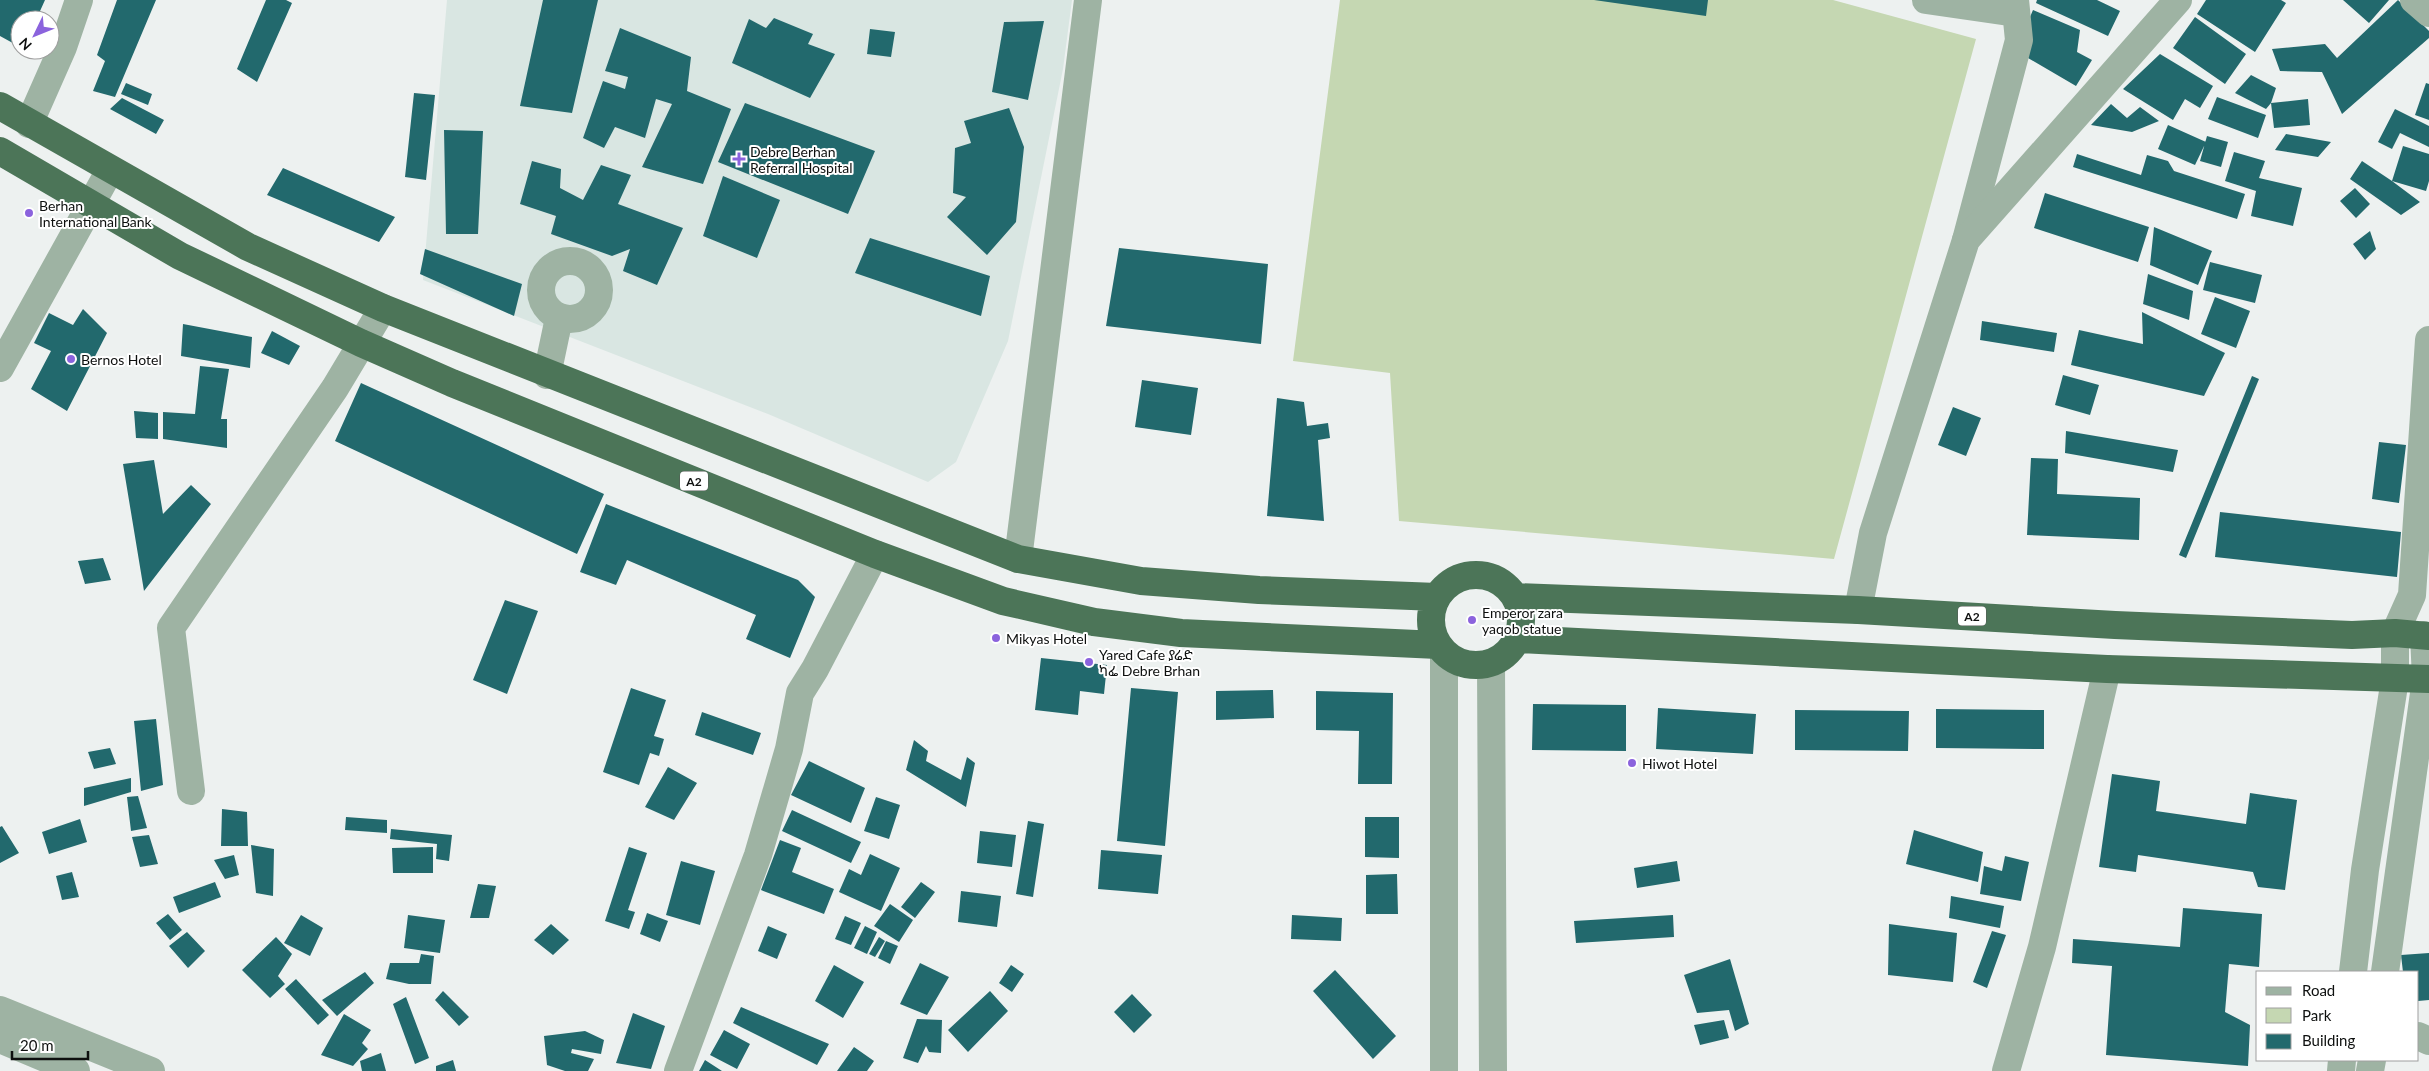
<svg xmlns="http://www.w3.org/2000/svg" width="2429" height="1071" viewBox="0 0 2429 1071" font-family="Lato,'Noto Sans Ethiopic',sans-serif">
<rect width="100%" height="100%" fill="#edf1f0"/>
<path fill="#d9e6e2" d="M447,0H1072L1063,69L1008,341L956,462L928,482L768,414L423,280Z"/>
<path fill="#c5d7b2" d="M1340,0H1833L1976,39L1834,559L1399,521L1390,373L1293,361Z"/>
<path fill="#22696d" d="M0,0H45L36,20H20V47L0,36Z
M117,0H156L115,97L93,91L105,61L97,55Z
M266,0H286L292,3L257,82L237,69Z
M543,0H598L572,113L520,106Z
M1594,0H1708L1706,16Z
M2037,0H2097L2120,11L2108,36L2036,3Z
M2206,0H2281L2286,3L2255,52L2197,14Z
M2343,0H2389L2369,23Z
M2398,0L2429,31V38L2342,114L2322,72L2280,71L2272,49L2325,44L2337,58Z
M2033,10L2080,30L2077,52L2092,60L2076,86L2028,58L2024,31Z
M2195,17L2246,54L2225,84L2173,48Z
M774,18L813,34L808,44L835,54L810,98L732,63L749,19L766,28Z
M1044,21L1028,100L992,92L1004,22Z
M620,28L691,57L687,91L731,109L703,184L642,167L672,104L656,99L645,138L615,127L604,148L583,138L603,81L625,89L628,77L605,71Z
M870,29L895,32L891,57L867,54Z
M2160,54L2213,86L2200,108L2185,99L2173,120L2123,89Z
M2251,75L2276,88L2271,103L2266,109L2235,93Z
M126,83L152,94L148,105L121,94Z
M2426,83L2429,84V120L2415,115Z
M414,93L435,95L426,180L405,177Z
M2217,97L2266,115L2258,138L2208,119Z
M122,98L164,120L156,134L110,109Z
M2308,99L2310,125L2274,128L2271,103Z
M745,103L875,151L848,214L718,162Z
M2111,104L2127,118L2140,107L2159,121L2132,132L2091,125Z
M1009,108L1024,147L1016,222L987,255L947,217L966,197L953,193L955,148L971,143L964,121Z
M2395,109L2429,126V147L2400,133L2392,149L2378,142Z
M2168,125L2206,142L2195,165L2158,149Z
M444,130L483,131L478,234H446Z
M2286,134L2331,142L2318,157L2275,150Z
M2207,136L2228,142L2221,167L2200,161Z
M2403,146L2429,154V181L2426,191L2392,181Z
M2234,152L2265,161L2259,178L2302,188L2293,226L2251,216L2256,191L2225,181Z
M2077,154L2141,175L2147,155L2168,161L2174,171L2245,194L2237,219L2073,167Z
M532,161L561,169L560,188L583,200L601,165L631,175L618,204L683,228L657,285L623,271L630,249L612,256L551,234L556,216L520,204Z
M2362,161L2392,181L2420,202L2401,215L2350,179Z
M283,168L395,217L379,242L267,195Z
M723,176L780,200L757,258L703,236Z
M2355,188L2370,204L2356,218L2340,201Z
M2045,193L2149,227L2138,262L2034,228Z
M2154,227L2212,251L2198,285L2150,265Z
M2370,231L2376,249L2365,260L2353,244Z
M870,238L990,276L981,316L855,273Z
M1119,248L1268,264L1261,344L1106,326Z
M425,249L522,284L514,316L420,274Z
M2210,262L2262,275L2255,303L2203,290Z
M2148,274L2193,291L2189,320L2143,304Z
M2215,297L2250,311L2236,348L2201,334Z
M83,309L107,333L67,411L31,389L51,351L34,343L49,313L73,325Z
M2142,312L2225,353L2204,396L2071,365L2079,330L2143,344Z
M1982,321L2057,333L2054,352L1980,340Z
M183,324L252,337L250,368L181,356Z
M272,331L300,346L289,365L261,353Z
M200,366L229,369L221,419H227V448L163,439V412L195,414Z
M2063,375L2099,385L2090,415L2055,405Z
M2252,376L2259,379L2186,558L2179,555Z
M1142,380L1198,388L1191,435L1135,427Z
M361,383L604,494L577,554L335,441Z
M1277,398L1304,402L1307,426L1328,423L1330,438L1318,440L1324,521L1267,516Z
M1953,407L1981,418L1966,456L1938,445Z
M134,411L158,413V439L136,438Z
M2066,431L2178,450L2173,472L2065,453Z
M2379,442L2406,445L2399,503L2372,499Z
M2031,458L2058,459L2057,494L2140,498L2139,540L2027,535Z
M154,460L163,514L191,485L211,504L144,591L123,464Z
M606,504L798,580L815,597L790,658L746,639L756,615L627,560L616,585L580,572Z
M2220,512L2401,532L2397,577L2215,557Z
M103,558L111,580L85,584L78,561Z
M505,600L538,611L507,694L473,680Z
M1041,658L1107,665L1104,694L1080,691L1078,715L1035,710Z
M631,688L666,700L654,736L664,739L659,756L650,753L639,785L603,772Z
M1131,688L1178,692L1165,846L1117,841Z
M1273,690L1274,718L1216,720V691Z
M1316,691L1393,693L1392,784H1358L1359,731L1316,730Z
M1533,704L1626,705V751L1532,750Z
M1658,708L1756,714L1753,754L1656,749Z
M1936,709L2044,710V749L1936,748Z
M1795,710L1909,711L1908,751L1795,750Z
M702,712L761,733L753,755L695,735Z
M156,719L163,785L141,791L134,721Z
M914,740L928,751L926,761L961,780L967,757L975,763L966,807L906,770Z
M110,748L116,764L94,769L88,752Z
M809,761L865,788L851,823L791,795Z
M668,767L697,783L674,820L645,807Z
M2112,774L2160,781L2156,811L2246,824L2250,793L2297,800L2285,890L2258,887L2253,872L2138,855L2136,872L2099,867Z
M131,778V792L84,806V788Z
M138,796L147,828L131,831L127,797Z
M876,797L900,805L889,839L864,831Z
M222,809L247,812L248,846H221Z
M792,810L861,842L851,863L782,831Z
M346,817L387,820V833L345,830Z
M1365,817H1399V858L1365,857Z
M80,819L87,842L49,854L42,832Z
M1028,821L1044,824L1033,897L1016,894Z
M2,826L19,853L0,863V827Z
M391,829L452,835L449,861L436,859L437,844L390,839Z
M1914,830L1983,852L1978,882L1906,864Z
M980,831L1016,835L1012,867L977,863Z
M149,835L158,864L140,867L132,837Z
M780,840L801,848L792,872L834,889L824,914L761,890Z
M251,845L274,849L273,896L256,893Z
M433,847V873H393L392,848Z
M629,847L647,853L628,910L635,912L629,929L605,921Z
M1101,850L1162,855L1158,894L1098,889Z
M870,854L900,868L881,911L839,892L849,869L861,875Z
M234,855L239,875L225,879L214,860Z
M2005,856L2029,862L2021,901L1980,894L1984,866L2002,871Z
M681,861L715,871L700,925L666,915Z
M1677,861L1680,881L1637,888L1634,868Z
M72,872L79,897L62,900L56,876Z
M1397,874L1398,914H1366V875Z
M215,882L221,897L179,913L173,897Z
M921,882L935,892L915,918L901,907Z
M478,884L496,886L489,918H470Z
M961,891L1001,896L997,927L958,922Z
M1951,896L2004,906L2000,928L1949,918Z
M890,904L913,920L899,942L874,926Z
M2183,908L2262,914L2259,967L2229,964L2225,1012L2250,1025L2248,1066L2106,1055L2112,966L2072,963L2073,939L2180,947Z
M647,913L668,921L660,942L640,934Z
M168,914L182,930L170,940L156,923Z
M301,915L323,928L310,956L284,943Z
M408,915L445,920L440,953L404,948Z
M1292,915L1342,918L1341,941L1291,939Z
M1673,915L1674,937L1576,943L1574,921Z
M845,916L861,923L851,945L835,939Z
M551,924L569,940L553,955L534,940Z
M1889,924L1957,933L1953,982L1888,975Z
M768,926L787,934L777,959L758,951Z
M865,926L877,932L867,954L854,948Z
M1992,931L2006,935L1987,988L1973,982Z
M187,932L205,951L188,968L169,946Z
M276,937L292,954L278,976L285,984L270,998L242,970Z
M879,937L885,941L875,957L869,954Z
M886,941L898,946L890,964L878,958Z
M2429,953V1000L2418,1001V972H2403L2401,955Z
M421,954L434,956L431,984H409L386,979L390,963H419Z
M1730,959L1749,1024L1735,1031L1729,1010L1697,1013L1684,975Z
M920,963L949,977L927,1015L900,1004Z
M834,965L864,982L843,1018L815,1001Z
M1011,965L1024,974L1012,992L999,983Z
M1335,970L1396,1036L1373,1059L1313,991Z
M365,972L374,983L337,1016L322,1000Z
M296,979L329,1015L318,1025L285,989Z
M443,991L469,1017L459,1026L435,1000Z
M990,991L1008,1011L968,1052L948,1030Z
M1132,994L1152,1015L1134,1033L1114,1012Z
M406,997L429,1058L415,1064L393,1004Z
M741,1007L829,1044L817,1065L733,1023Z
M633,1013L665,1026L651,1069L616,1063Z
M344,1014L371,1030L362,1043L368,1049L353,1066L321,1055Z
M917,1019L942,1020L941,1053L929,1052L926,1046L918,1063L903,1058Z
M1724,1020L1729,1038L1700,1045L1694,1025Z
M724,1030L750,1044L737,1069L710,1055Z
M585,1031L604,1040L601,1054L572,1049L571,1053L594,1059L588,1071H565L547,1065L544,1036Z
M854,1047L874,1061L867,1071H837Z
M381,1053L386,1071H362L360,1061Z
M453,1060L456,1071H436V1066Z
M705,1060L722,1071H699Z"/>
<g fill="none" stroke-linecap="round" stroke-linejoin="round">
<path stroke="#9eb3a3" stroke-width="28" d="M1926,0L2016,13
M2414,0L2429,13
M29,124L63,47L79,0
M1966,240L2019,40L2015,0
M541 290a29 29 0 1 1 58 0a29 29 0 1 1-58 0Z
M0,368L110,170
M547,375L559,318
M1018,559L1088,0
M2395,633L2412,595L2429,340
M191,791L171,628L335,388L383,308
M2418,1036L2429,1041
M678,1071L758,855L789,749L800,693L815,669L875,554
M2006,1071L2042,947L2107,669"/>
<path stroke="#9eb3a3" stroke-width="28" d="M1858,610L1873,533L1966,240L2178,0
M1491,663L1493,1071
M2353,972L2365,870L2395,679V633
M2385,972L2426,679L2424,635
M0,1010L151,1071
M0,1039L76,1071
M1444,1071V653
M2341,1071L2342,1060
M2370,1071L2372,1060"/>
<path stroke="#4c7558" stroke-width="28" d="M0,106L248,247L383,308L1018,559L1141,581L1259,590L1437,597
M0,151L180,256L361,343L452,383L875,554L1003,601L1094,622L1181,633L1438,645
M1431 620a45 45 0 1 1 90 0a45 45 0 1 1-90 0Z
M1515,597L1858,610L2115,625L2352,635L2395,633L2429,636
M1518,639L2107,669L2429,679"/>
</g>
<g fill="#8b63dd" stroke="#fff" stroke-width="2">
<path d="M736.5 151.5h5v5h5v5h-5v5h-5v-5h-5v-5h5z"/>
<circle cx="29" cy="213" r="5"/>
<circle cx="71" cy="359" r="5"/>
<circle cx="1472" cy="620" r="5"/>
<circle cx="996" cy="638" r="5"/>
<circle cx="1089" cy="662" r="5"/>
<circle cx="1632" cy="763" r="5"/>
</g>
<g text-anchor="middle" dominant-baseline="central" stroke-width="4" stroke-linejoin="round" paint-order="stroke">
<g fill="#fff" stroke="#565857" stroke-width="1">
<rect x="680" y="471.5" width="28" height="19" rx="4"/>
<rect x="1958" y="606.5" width="28" height="19" rx="4"/>
</g>
<g font-size="12" font-weight="bold" fill="#0e100f">
<text x="694" y="481">A2</text>
<text x="1972" y="616">A2</text>
</g>
<g font-size="14" fill="#0e100f" stroke="#fff" text-anchor="start">
<text x="750" y="151">Debre Berhan<tspan x="750" dy="16">Referral Hospital</tspan></text>
<text x="39" y="205">Berhan<tspan x="39" dy="16">International Bank</tspan></text>
<text x="81" y="359">Bernos Hotel</text>
<text x="1482" y="612">Emperor zara<tspan x="1482" dy="16">yaqob statue</tspan></text>
<text x="1006" y="638">Mikyas Hotel</text>
<text x="1099" y="654">Yared Cafe ያሬድ<tspan x="1099" dy="16">ካፌ Debre Brhan</tspan></text>
<text x="1642" y="763">Hiwot Hotel</text>
</g>
</g>
<rect x="2256" y="971" width="162" height="90" fill="#ffffff" stroke="#9f9f9f"/>
<rect x="2266" y="987" width="25" height="8" fill="#9eb3a3" stroke="#9f9f9f"/>
<text x="2302" y="996" font-size="15" fill="#0e100f">Road</text>
<rect x="2266" y="1008" width="25" height="15" fill="#c5d7b2" stroke="#9f9f9f"/>
<text x="2302" y="1021" font-size="15" fill="#0e100f">Park</text>
<rect x="2266" y="1034" width="25" height="15" fill="#22696d" stroke="#9f9f9f"/>
<text x="2302" y="1046" font-size="15" fill="#0e100f">Building</text>
<g transform="translate(35 35) rotate(227)"><circle r="24" fill="#ffffff" stroke="#9f9f9f"/>
<path d="M0-4L9 19L0 12L-9 19Z" fill="#8b63dd"/>
<text y="-8" font-size="14" font-weight="bold" text-anchor="middle" fill="#0e100f">N</text>
</g>
<path d="M12 1051v8h76v-8" fill="none" stroke="#0e100f" stroke-width="2.5"/>
<text x="20" y="1051" font-size="15" fill="#0e100f" stroke="#ffffff" stroke-width="4" paint-order="stroke">20 m</text>
</svg>
